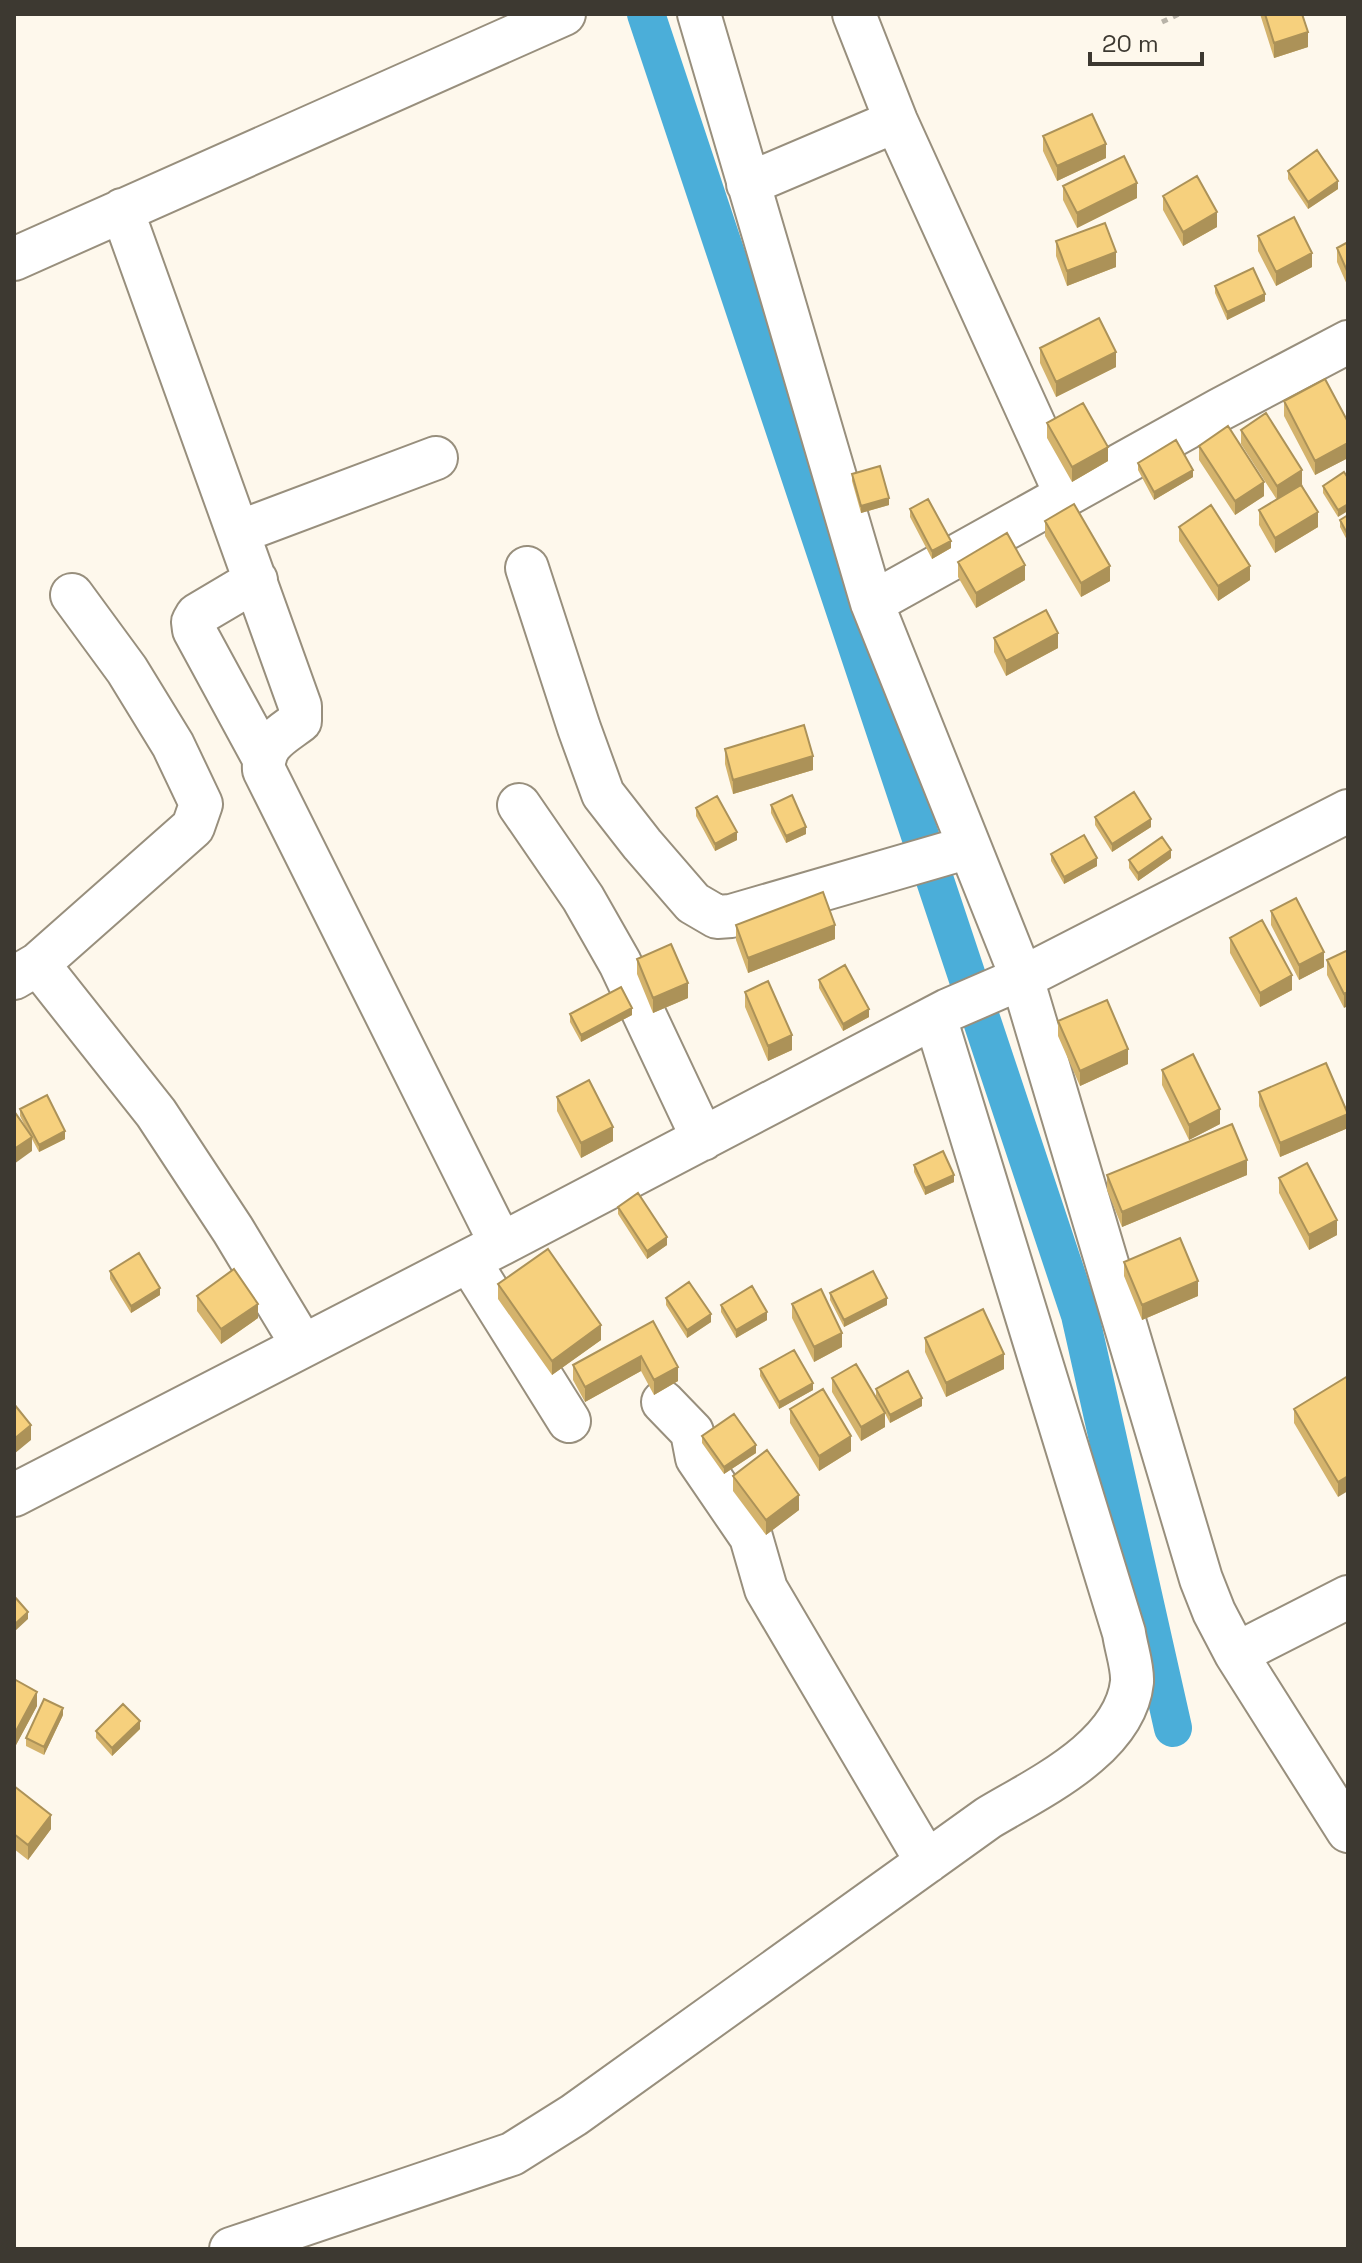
<svg xmlns="http://www.w3.org/2000/svg" width="1362" height="2263" viewBox="0 0 1362 2263" font-family="'Space Grotesk',sans-serif">
<rect width="100%" height="100%" fill="#fef8ec"/>
<g fill="none" stroke-linecap="round" stroke-linejoin="round">
<path stroke="#4baed9" stroke-width="38" d="M646,14L1080,1315L1173,1728"/>
<defs>
<path id="minor" d="M699,14L872,603L1022,978L1201,1579L1214,1612L1236,1654L1348,1597
M854,14L896,121L1066,495
M748,184L896,121
M122,210L300,706V721C280,736 262,744 264,770L501,1244
M14,259L564,14
M239,532L436,458
M527,568L579,728L603,794L642,844L693,903L717,917L731,916L969,847
M256,580L197,615L193,622L194,630L263,757
M872,603L1219,410L1348,342
M519,805L583,898L620,963L703,1139
M38,964L156,1113L233,1230L303,1346
M14,978L38,964L193,827L201,804L173,745L127,670L72,595
M469,1261L569,1421
M663,1402L692,1432L697,1458L751,1537L766,1589L927,1862
M14,1495L501,1244L948,1010L1022,978L1348,811
M1236,1654L1348,1831
M231,2249L512,2154L574,2115L988,1818C1038,1788 1125,1748 1132,1682C1133,1667 1126,1648 1124,1633L935,1017"/>
</defs>
<use href="#minor" stroke="#988f7d" stroke-width="46"/>
<path stroke="#b8b3a8" stroke-width="5" stroke-dasharray="6 6" stroke-linecap="butt" d="M1162,22L1179,14"/>
<use href="#minor" stroke="#fff" stroke-width="42"/>
</g>
<path fill="#d4b36c" d="M1260,14H1302L1308,47L1274,58Z
M1043,136L1106,158L1057,181L1043,151Z
M1288,171L1338,189L1308,209L1288,179Z
M1063,186L1137,198L1077,228L1063,200Z
M1163,196L1217,227L1183,246L1163,210Z
M1258,236L1312,267L1276,286L1258,251Z
M1056,241L1116,267L1067,286L1056,256Z
M1348,242V287L1337,262V248Z
M1215,286L1265,301L1227,320L1215,293Z
M1040,348L1116,367L1056,397L1040,363Z
M1284,401L1348,422V458L1315,475L1284,416Z
M1047,423L1108,461L1072,482L1047,438Z
M1241,430L1302,484L1318,527L1275,553L1259,525V510L1277,500L1241,444Z
M1199,446L1264,496L1235,515L1199,460Z
M1138,463L1193,477L1154,500L1138,470Z
M852,474L889,505L861,513L852,481Z
M1348,478L1338,517L1323,493V486Z
M910,509L951,548L932,559L910,517Z
M1348,515V542L1340,527V520Z
M1045,521L1110,581L1081,597L1045,536Z
M1179,527L1250,580L1218,601L1179,541Z
M958,562L1025,580L976,608L958,577Z
M994,638L1058,648L1006,676L994,652Z
M725,749L813,770L733,794L725,764Z
M771,805L806,834L786,843L771,813Z
M696,808L737,840L715,851L696,816Z
M1095,817L1151,827L1112,852L1095,825Z
M1051,854L1097,866L1064,884L1051,861Z
M1171,858L1138,881L1129,868V860Z
M1271,911L1324,967L1299,980L1271,925Z
M736,925L835,939L748,973L736,940Z
M1230,938L1292,990L1260,1007L1230,953Z
M1348,950L1344,1008L1327,975V960Z
M637,959L688,998L653,1013L637,974Z
M819,980L869,1017L843,1031L819,988Z
M745,992L792,1050L768,1061L745,1007Z
M570,1014L632,1015L581,1042L570,1022Z
M1058,1021L1128,1064L1080,1086L1058,1036Z
M1162,1070L1220,1124L1189,1140L1162,1085Z
M1259,1092L1348,1128L1280,1157L1259,1106Z
M557,1097L613,1141L581,1158L557,1111Z
M20,1109L65,1139L39,1152L32,1139V1151L27,1130L20,1116Z
M914,1165L954,1182L925,1195L914,1172Z
M1107,1175H1247L1122,1227L1107,1190Z
M1279,1178L1337,1235L1309,1250L1279,1193Z
M618,1207L667,1245L647,1259L618,1214Z
M1124,1262L1198,1296L1142,1320L1124,1276Z
M110,1271L160,1295L131,1313L110,1279Z
M498,1284L601,1340L552,1375L498,1299Z
M830,1293L887,1305L844,1327L830,1300Z
M197,1296L258,1318L221,1344L197,1311Z
M666,1298L711,1322L687,1338L666,1305Z
M792,1304L842,1347L814,1362L792,1318Z
M721,1305L767,1320L736,1338L721,1312Z
M653,1321L678,1381L654,1395L641,1371L585,1402L573,1380V1365Z
M925,1338L1004,1369L946,1397L925,1352Z
M760,1369L813,1390L779,1409L760,1376Z
M1348,1376L1338,1497L1294,1423V1409Z
M832,1378L885,1427L861,1441L832,1392Z
M876,1389L922,1406L890,1423L876,1396Z
M790,1409L851,1451L819,1471L790,1423Z
M702,1436L756,1453L724,1474L702,1443Z
M733,1476L799,1510L766,1535L733,1491Z
M14,1679L37,1706L16,1745L14,1744Z
M63,1715L44,1755L26,1746V1738Z
M140,1729L112,1756L96,1738V1731Z
M14,1786L51,1829L28,1860L14,1849Z"/>
<path fill="#ac9258" d="M1308,32V47L1274,58V43Z
M1106,144V158L1057,181V166Z
M1338,181V189L1308,209V202Z
M1137,183V198L1077,228V213Z
M1217,212V227L1183,246V232Z
M1116,252V267L1067,286V271Z
M1312,253V267L1276,286V272Z
M1265,294V301L1227,320V312Z
M1116,352V367L1056,397V382Z
M1348,443V458L1315,475V461Z
M1108,447V461L1072,482V467Z
M1193,470V477L1154,500V492Z
M1302,470V484L1277,501V486Z
M1264,482V496L1235,515V501Z
M889,498V505L861,513V506Z
M1348,504V511L1338,517V510Z
M1318,512V527L1275,553V538Z
M951,541V548L932,559V551Z
M1025,565V580L976,608V593Z
M1110,566V581L1081,597V583Z
M1250,566V580L1218,601V586Z
M1058,633V648L1006,676V661Z
M813,756V770L733,794V780Z
M1151,819V827L1112,852V844Z
M806,827V834L786,843V836Z
M737,832V840L715,851V844Z
M1171,850V858L1138,881V873Z
M1097,858V866L1064,884V877Z
M835,925V939L748,973V958Z
M1324,952V967L1299,980V965Z
M1292,975V990L1260,1007V993Z
M688,983V998L653,1013V998Z
M1348,992V1006L1344,1008V994Z
M632,1008V1015L581,1042V1035Z
M869,1009V1017L843,1031V1024Z
M792,1035V1050L768,1061V1046Z
M1128,1049V1064L1080,1086V1071Z
M1220,1109V1124L1189,1140V1125Z
M1348,1114V1128L1280,1157V1143Z
M613,1127V1141L581,1158V1143Z
M65,1131V1139L39,1152V1145Z
M32,1137V1151L14,1164V1149Z
M1247,1160V1175L1122,1227V1212Z
M954,1175V1182L925,1195V1188Z
M1337,1220V1235L1309,1250V1235Z
M667,1237V1245L647,1259V1251Z
M1198,1281V1296L1142,1320V1305Z
M160,1288V1295L131,1313V1306Z
M887,1298V1305L844,1327V1320Z
M258,1304V1318L221,1344V1329Z
M767,1312V1320L736,1338V1330Z
M711,1314V1322L687,1338V1330Z
M601,1325V1340L552,1375V1361Z
M842,1333V1347L814,1362V1347Z
M1004,1354V1369L946,1397V1383Z
M641,1356V1371L585,1402V1387Z
M678,1367V1381L654,1395V1380Z
M813,1383V1390L779,1409V1402Z
M922,1398V1406L890,1423V1415Z
M885,1413V1427L861,1441V1427Z
M31,1425V1440L14,1454V1439Z
M851,1436V1451L819,1471V1456Z
M756,1445V1453L724,1474V1467Z
M1348,1476V1491L1338,1497V1482Z
M799,1495V1510L766,1535V1520Z
M28,1612V1619L14,1632V1625Z
M37,1692V1706L16,1745V1731Z
M63,1708V1715L44,1755V1747Z
M140,1721V1729L112,1756V1748Z
M51,1815V1829L28,1860V1845Z"/>
<path fill="#f6d07d" stroke="#ac9258" stroke-width="2" d="M1265,14H1302L1308,32L1274,43Z
M1092,114L1106,144L1057,166L1043,136Z
M1317,150L1338,181L1308,202L1288,171Z
M1124,156L1137,183L1077,213L1063,186Z
M1197,176L1217,212L1183,232L1163,196Z
M1294,217L1312,253L1276,272L1258,236Z
M1105,223L1116,252L1067,271L1056,241Z
M1348,242V273L1337,248Z
M1253,268L1265,294L1227,312L1215,286Z
M1099,318L1116,352L1056,382L1040,348Z
M1325,379L1348,422V443L1315,461L1284,401Z
M1083,403L1108,447L1072,467L1047,423Z
M1266,413L1302,470L1277,486L1241,430Z
M1228,426L1264,482L1235,501L1199,446Z
M1176,440L1193,470L1154,492L1138,463Z
M880,466L889,498L861,506L852,474Z
M1344,472L1348,478V504L1338,510L1323,486Z
M1301,485L1318,512L1275,538L1259,510Z
M928,499L951,541L932,551L910,509Z
M1074,504L1110,566L1081,583L1045,521Z
M1211,505L1250,566L1218,586L1179,527Z
M1348,515V535L1340,520Z
M1007,533L1025,565L976,593L958,562Z
M1046,610L1058,633L1006,661L994,638Z
M804,725L813,756L733,780L725,749Z
M1134,792L1151,819L1112,844L1095,817Z
M792,795L806,827L786,836L771,805Z
M717,796L737,832L715,844L696,808Z
M1084,835L1097,858L1064,877L1051,854Z
M1162,837L1171,850L1138,873L1129,860Z
M823,892L835,925L748,958L736,925Z
M1296,898L1324,952L1299,965L1271,911Z
M1262,920L1292,975L1260,993L1230,938Z
M671,944L688,983L653,998L637,959Z
M1348,950V992L1344,994L1327,960Z
M845,965L869,1009L843,1024L819,980Z
M768,981L792,1035L768,1046L745,992Z
M621,987L632,1008L581,1035L570,1014Z
M1107,1000L1128,1049L1080,1071L1058,1021Z
M1193,1054L1220,1109L1189,1125L1162,1070Z
M1326,1063L1348,1114L1280,1143L1259,1092Z
M589,1080L613,1127L581,1143L557,1097Z
M47,1095L65,1131L39,1145L20,1109Z
M14,1111L32,1137L14,1149Z
M1232,1124L1247,1160L1122,1212L1107,1175Z
M943,1151L954,1175L925,1188L914,1165Z
M1307,1163L1337,1220L1309,1235L1279,1178Z
M638,1193L667,1237L647,1251L618,1207Z
M1180,1238L1198,1281L1142,1305L1124,1262Z
M548,1249L601,1325L552,1361L498,1284Z
M139,1253L160,1288L131,1306L110,1271Z
M234,1269L258,1304L221,1329L197,1296Z
M873,1271L887,1298L844,1320L830,1293Z
M689,1282L711,1314L687,1330L666,1298Z
M752,1286L767,1312L736,1330L721,1305Z
M821,1289L842,1333L814,1347L792,1304Z
M983,1309L1004,1354L946,1383L925,1338Z
M653,1321L678,1367L654,1380L641,1356L585,1387L573,1365Z
M794,1350L813,1383L779,1402L760,1369Z
M856,1364L885,1413L861,1427L832,1378Z
M908,1371L922,1398L890,1415L876,1389Z
M1348,1376V1476L1338,1482L1294,1409Z
M823,1389L851,1436L819,1456L790,1409Z
M14,1404L31,1425L14,1439Z
M734,1414L756,1445L724,1467L702,1436Z
M767,1450L799,1495L766,1520L733,1476Z
M14,1596L28,1612L14,1625Z
M14,1679L37,1692L16,1731L14,1729Z
M44,1699L63,1708L44,1747L26,1738Z
M123,1704L140,1721L112,1748L96,1731Z
M14,1786L51,1815L28,1845L14,1834Z"/>
<rect width="1362" height="2263" fill="none" stroke="#3d3931" stroke-width="32"/>
<path d="M1090 52v12h112v-12" fill="none" stroke="#3d3931" stroke-width="4"/>
<text x="1102" y="52" font-size="24" fill="#3d3931" stroke="#fef8ec" stroke-width="6" paint-order="stroke">20 m</text>
</svg>
